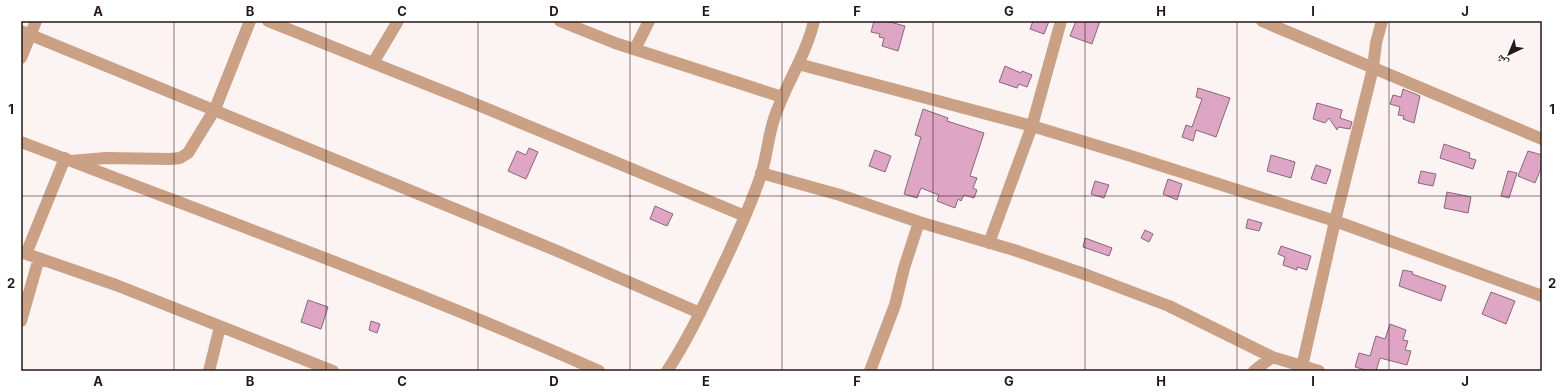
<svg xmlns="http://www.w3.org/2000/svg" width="1563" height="392" viewBox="0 0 1563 392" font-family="Inter,'Noto Naskh Arabic',sans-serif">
<rect width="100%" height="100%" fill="#fcf3f3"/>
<path fill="#dfa5c4" stroke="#89687a" d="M874,21H886L905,26L898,51L882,46L884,38L879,37L880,34L871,32Z
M1033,21H1049L1044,34L1030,29Z
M1076,21H1100L1092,44L1070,36Z
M1005,66L1021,73L1022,71L1032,75L1027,87L1019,84L1017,88L999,82Z
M1198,88L1230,98L1216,137L1196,130L1193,141L1182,137L1186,125L1192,127L1202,99L1196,97Z
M1403,89L1420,96L1414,123L1403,119L1404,116L1398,115L1400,107L1390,104L1393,95L1401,97Z
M1317,103L1342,110L1340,118L1352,122L1350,129L1338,127L1337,130L1329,118L1325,123L1313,119Z
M923,109L948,118L947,121L984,133L970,176L977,178L973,188L977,190L974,198L964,195L961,201L958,199L955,208L937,201L939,195L921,188L917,198L904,194L921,137L915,135Z
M1444,144L1470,153L1469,158L1476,160L1473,169L1440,158Z
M529,148L538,152L526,179L508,171L517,151L526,155Z
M875,150L891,156L885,172L869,166Z
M1528,151L1542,155V166L1535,183L1518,176Z
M1271,155L1295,162L1291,178L1267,171Z
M1316,165L1331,170L1326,184L1311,179Z
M1421,171L1436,174L1433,186L1418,183Z
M1508,171L1517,173L1509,198L1501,196Z
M1168,179L1182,184L1177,200L1163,194Z
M1095,181L1109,185L1104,198L1091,194Z
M1447,192L1471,197L1468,213L1444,208Z
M655,206L673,214L667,226L650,219Z
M1248,219L1262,223L1259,231L1246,228Z
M1145,230L1153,234L1149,242L1141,238Z
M1085,238L1112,248L1109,256L1083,247Z
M1281,246L1311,256L1307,270L1297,267V270L1283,265L1285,257L1278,254Z
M1403,270L1413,272L1412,274L1446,286L1441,301L1399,286Z
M1491,292L1515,301L1506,324L1482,314Z
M308,300L328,307L321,329L301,322Z
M371,321L380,324L377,333L369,330Z
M1390,324L1406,330L1403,340L1408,341L1405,350L1411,351L1407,365L1380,358L1376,371H1369L1355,367L1359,353L1370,356L1376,336L1385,339Z"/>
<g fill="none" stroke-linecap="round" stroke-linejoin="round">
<path stroke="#cba186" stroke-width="12" d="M268,21L478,105L745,216
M560,21L615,43L782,97
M1262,21L1542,139
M21,31L555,250L700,313
M635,49L649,21
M21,58L36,21
M373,63L398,21
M798,64L1032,126L1131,156L1335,221L1542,296
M21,142L71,161L106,158L170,159L180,158L188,153L215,109L250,21
M71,161C248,229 426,294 599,371
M761,173L840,195L919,222L1014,250L1087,275L1169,306L1272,357L1319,371
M989,243L1032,126L1061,21
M21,252L116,285L333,371
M26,254L65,158
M21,321L39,258
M209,371L220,327
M667,371C685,344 699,315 713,286C731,249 748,213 761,175C767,156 768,137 774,119C785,85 806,56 814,21
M870,371L895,305L904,268L919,222
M1254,371L1272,357
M1301,371L1335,221L1373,68L1376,43L1382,21"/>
</g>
<path fill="none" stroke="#271818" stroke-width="1" stroke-opacity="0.55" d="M174,21V371M326,21V371M478,21V371M630,21V371M782,21V371M933,21V371M1085,21V371M1237,21V371M1389,21V371M21,196H1542"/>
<rect width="1563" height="392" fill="none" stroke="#ffffff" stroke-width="44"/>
<g transform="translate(1509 54) rotate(224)" stroke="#ffffff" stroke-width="3" paint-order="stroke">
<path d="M0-3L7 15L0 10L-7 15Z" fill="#271818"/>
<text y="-6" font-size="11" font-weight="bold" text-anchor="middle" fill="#271818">ش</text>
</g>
<rect x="22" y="22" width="1519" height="348" fill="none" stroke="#271818" stroke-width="1.5"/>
<g font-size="13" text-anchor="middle" font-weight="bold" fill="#271818">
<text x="98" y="16">A</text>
<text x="250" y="16">B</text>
<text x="402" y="16">C</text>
<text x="554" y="16">D</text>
<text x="706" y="16">E</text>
<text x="857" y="16">F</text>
<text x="1009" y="16">G</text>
<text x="1161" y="16">H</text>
<text x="1313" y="16">I</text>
<text x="1465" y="16">J</text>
<text x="11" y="114">1</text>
<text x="1552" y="114">1</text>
<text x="11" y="288">2</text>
<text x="1552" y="288">2</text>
<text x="98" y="386">A</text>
<text x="250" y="386">B</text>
<text x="402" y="386">C</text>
<text x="554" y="386">D</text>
<text x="706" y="386">E</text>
<text x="857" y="386">F</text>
<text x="1009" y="386">G</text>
<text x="1161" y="386">H</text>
<text x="1313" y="386">I</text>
<text x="1465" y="386">J</text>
</g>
</svg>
